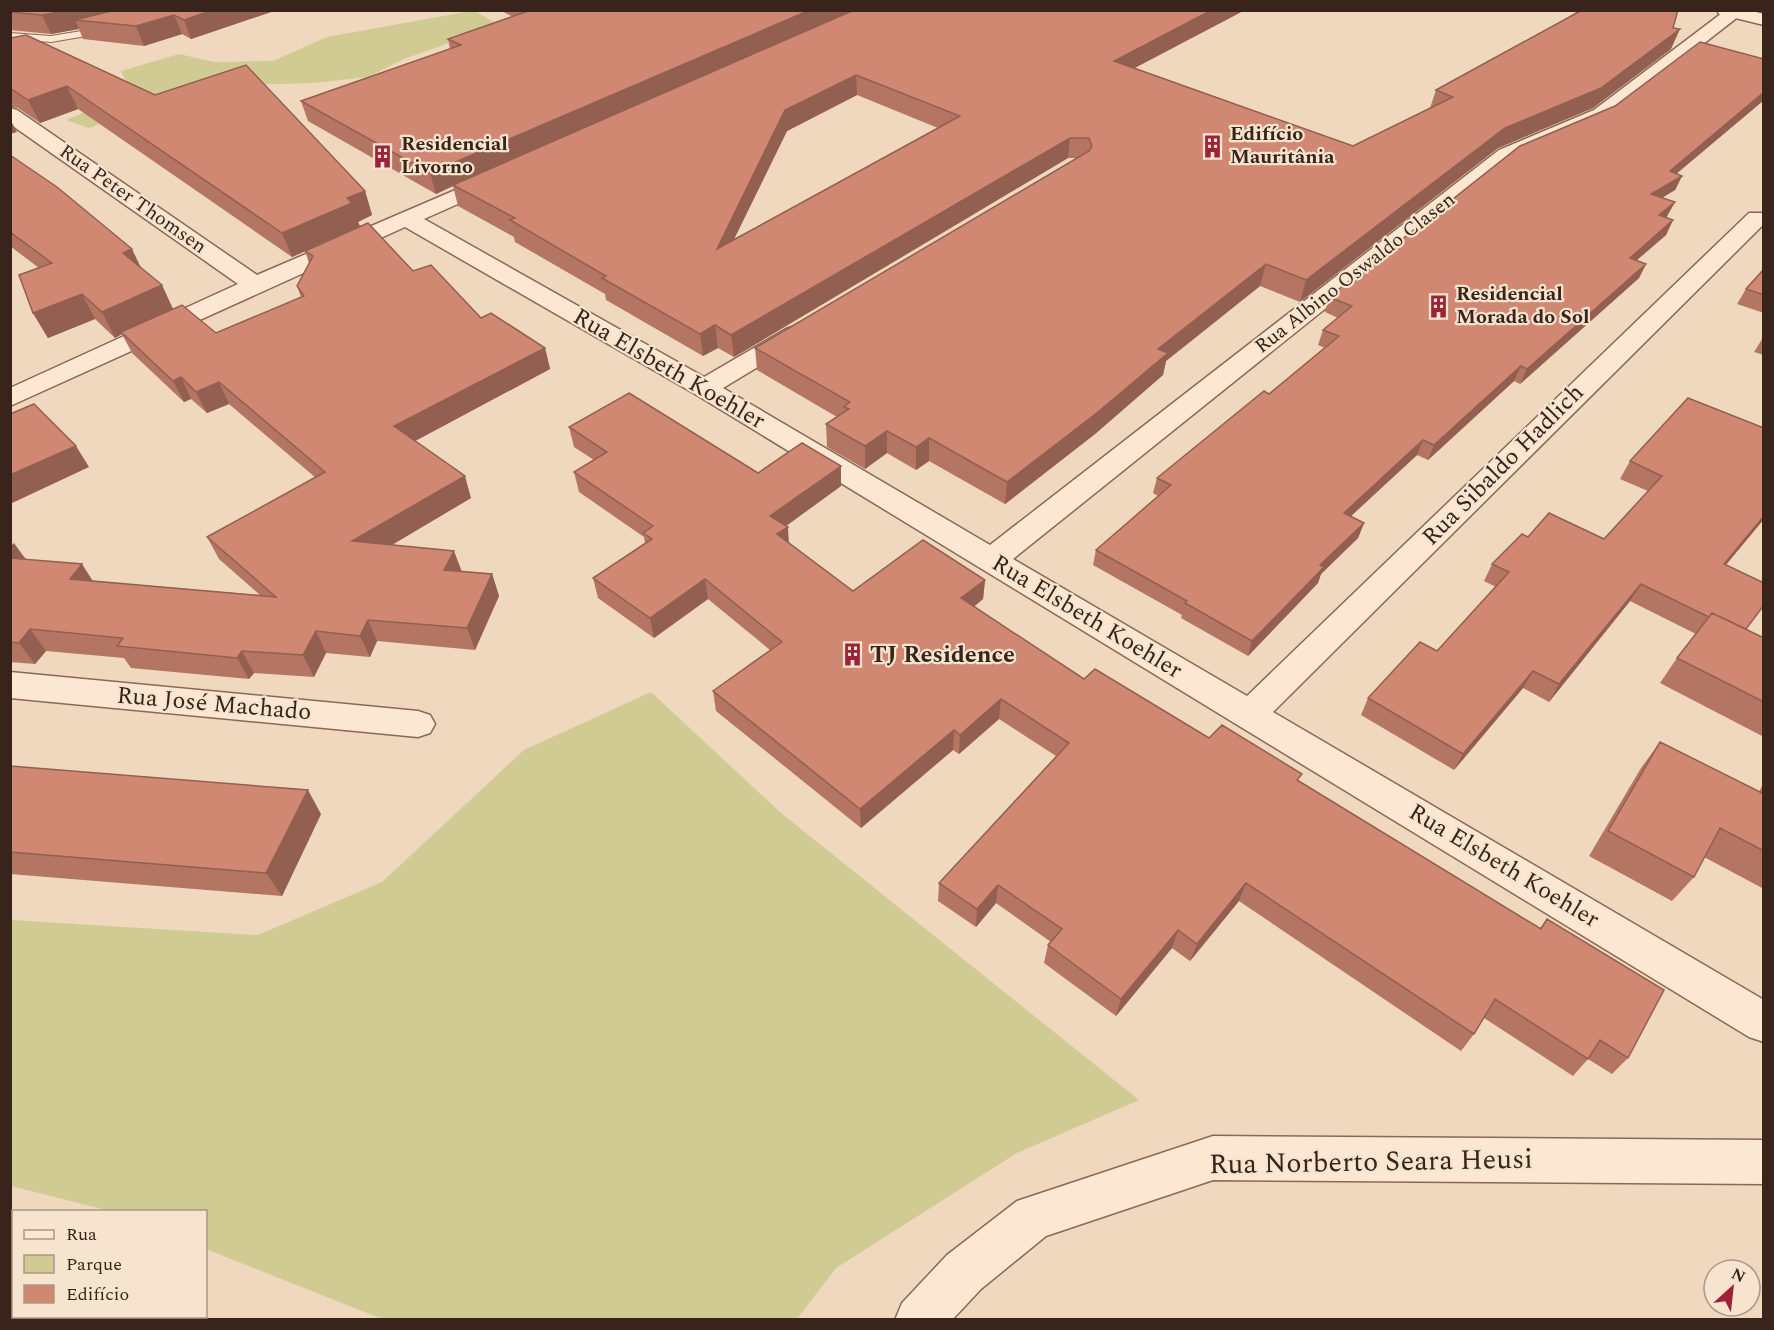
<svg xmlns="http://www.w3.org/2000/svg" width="1774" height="1330" viewBox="0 0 1774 1330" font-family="Spectral,serif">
<rect width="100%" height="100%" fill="#f0d8be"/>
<path fill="#cfcb92" d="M471,11H475L499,25L404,59L368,77L313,83L205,86L89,128L66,120L128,94V86L121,71L179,54L214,62L273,61L327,37Z
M651,692L781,813L1139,1100L1017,1153L836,1268L797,1319H382L206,1249V1212L110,1211L11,1186V920L258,935L382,882L524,750Z"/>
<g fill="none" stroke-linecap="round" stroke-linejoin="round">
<defs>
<path id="service" d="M106,27L110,28V32L51,42L10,39V33L51,36Z"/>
<path id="minor" d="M1726,10H1741L1743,13L1608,118L1513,158L1013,559L1247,696L1749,213H1764V224L1273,712L1764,1000V1042L1749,1037L695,394L405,227L10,406V388L238,284L10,124V108L17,110L257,275L495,173L503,174L506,179L503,184L424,219L704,377L786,329L795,326L804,329L808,334L804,339L723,388L990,545L1499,150L1594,110Z
M10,672L418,711L430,715L435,724L430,733L418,737L10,698Z
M1213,1136L1764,1140V1184L1213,1180L1046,1236L981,1289L952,1320H895L902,1303L947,1255L1017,1201Z"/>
<path id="tertiary" d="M1717,10H1748L1764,14V25L1719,14Z"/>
</defs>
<use href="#service" stroke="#8a6856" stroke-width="2"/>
<use href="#minor" stroke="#8a6856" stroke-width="3"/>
<use href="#tertiary" stroke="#8a6856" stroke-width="3"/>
<use href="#service" fill="#fbe7d2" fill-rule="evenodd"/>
<use href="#minor" fill="#fbe7d2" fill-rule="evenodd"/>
<use href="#tertiary" fill="#fbe7d2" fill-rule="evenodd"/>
</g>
<path fill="#b47562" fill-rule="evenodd" d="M10,10H277L191,39L182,34L144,46L83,39L79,29L51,34L10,30Z
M500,10H1245L1135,68L1353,146L1430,108L1436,90L1577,13L1568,10H1678L1673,28L1671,49L1593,108L1498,148L1300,302L1260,286L1166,361L1163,375L1095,434L1005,504L929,461L916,470L887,453L865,469L827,447L826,424L837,417L757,370L755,348L1077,158H1068L734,357L718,348L703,356L606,300L605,294L515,242L514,237L458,206L453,186L436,194L308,121L301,101L450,49L448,39L513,17ZM857,95L938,128L734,239L787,131Z
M10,38L155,95L365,191L372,215L358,222L360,226L413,271L481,318L545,348L550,369L415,441L471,498L392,545L461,572L492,574L499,596L475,650L377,641L370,657L326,653L314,677L254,673L249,679L131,668L124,658L46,651L35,664L10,662V542L26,559L92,581L260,595L219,559L207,537L316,478L229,404L207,413L191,399L184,402L132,353L122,334L115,338L95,319L48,338L33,313L39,268L10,246V155L141,268L173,309L216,333L301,297L297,286L309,263L305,251L292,257L78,109L40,123L18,108L10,107Z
M1764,100L1676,174L1682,176L1675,190L1662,198L1675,202L1666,218L1673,220L1666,235L1637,260L1646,264L1639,278L1520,384L1514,381L1428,460L1417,455L1351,516L1364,523L1358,538L1321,574L1318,583L1248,656L1181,618L1182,615L1093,565L1096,550L1158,496L1153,493L1157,478L1269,394L1325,348L1318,345L1323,330L1338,318L1325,312L1329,297Z
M1764,269V313L1737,304L1746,289Z
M1764,336V355L1754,352Z
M569,427L758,473L841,486L786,526L789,543L853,591L985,580L983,599L974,607L1084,679L1299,781L1540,928L1547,919L1628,1058L1612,1074L1588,1059L1573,1076L1484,1018L1474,1034L1461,1051L1239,901L1190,961L1172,948L1116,1016L1044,963L1048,945L1051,942L996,903L976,927L938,901L939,883L1056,756L999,719L959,754L953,750L861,828L716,711L713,691L770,650L708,599L654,638L598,598L593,578L645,543L644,537L579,492L574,472L594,460L574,447Z
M1764,428V519L1726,565L1746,629L1764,638V737L1660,683L1677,658L1696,634L1630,601L1549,702L1523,688L1454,770L1361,715L1368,698L1437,651L1496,587L1484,581L1492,564L1528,537L1604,539L1648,491L1620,479L1630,461Z
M1660,742L1759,792L1764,782V889L1704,857L1694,877L1672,901L1589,856L1641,768Z
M10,766L321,814L282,896L10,874Z"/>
<path fill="#925f50" d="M69,10H162L75,20L79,29L51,34L42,15Z
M213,10H277L191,39L184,20Z
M810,10H854L453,185V186L436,194L430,173Z
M1212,10H1245L1111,80L1114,61Z
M174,15L182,34L144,46L136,26Z
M1680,29L1671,49L1593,108L1498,148L1300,302L1306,280L1505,128Z
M856,75L857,95L787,131L719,270L717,249L785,110Z
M67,86L78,109L40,123L28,100Z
M1764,92V100L1663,185L1670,171Z
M10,119L17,132L10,134Z
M1070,138L1068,158L734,357L731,335Z
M1682,176L1675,190L1644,208L1651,194Z
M365,191L372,215L358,222L360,227L292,257L282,233L347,198Z
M1675,202L1667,216L1652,230L1659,215Z
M1673,220L1666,235L1623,272L1630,258Z
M132,249L144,274L123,253Z
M1266,264L1260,286L1166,361L1163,375L1095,434L1005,504L1007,482L1158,349Z
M1646,264L1639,278L1520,384L1527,369Z
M162,285L174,311L121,332L122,334L115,338L102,312Z
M82,294L95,319L48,338L33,313Z
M715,325L718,348L703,356L700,334Z
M545,348L550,369L402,448L394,426Z
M1521,366L1514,381L1428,460L1434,445Z
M181,377L191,399L184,402L173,381Z
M219,382L229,404L207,413L196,392Z
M887,431V453L865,469V446Z
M929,438V461L916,470V447Z
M1423,440L1417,455L1338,528L1344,513Z
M76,446L89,467L10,504V475Z
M841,466V486L772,536L770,516Z
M465,476L471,498L361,563L352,541Z
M1764,516V519L1712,581L1724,564Z
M1364,523L1358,538L1321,574L1318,583L1248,656L1252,641L1320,565Z
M788,527L789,547L777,534Z
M14,543L29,564L10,569V547Z
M454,551L462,572L444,570Z
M82,564L96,586L70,579Z
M492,574L499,596L475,650L467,628Z
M705,579L708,599L654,638L650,618Z
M985,580L983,599L959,618L961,598Z
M1641,584L1630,601L1549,702L1559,684Z
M368,620L377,641L370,657L360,636Z
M30,629L46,651L35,664L19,643Z
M316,631L326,653L314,677L303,655Z
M242,651L254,673L249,679L237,658Z
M1533,671L1523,688L1454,770L1463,754Z
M1001,699L999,719L959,754L960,735Z
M954,730L953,750L861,828L860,809Z
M308,790L321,814L282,896L266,873Z
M1246,883L1239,901L1190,961L1197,944Z
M998,885L996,903L976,927L977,909Z
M1178,930L1172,948L1116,1016L1121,999Z"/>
<path fill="#d18872" stroke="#925f50" stroke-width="1.5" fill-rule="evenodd" d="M10,10H69L42,15L10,12Z
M115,10H213L184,20L174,15L136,26L75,20Z
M531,10H810L430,173L301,101L461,45L448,39Z
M854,10H1212L1114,61L1353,146L1453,97L1436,90L1582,10H1678L1673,28L1680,29L1601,88L1505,128L1306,280L1266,264L1158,349L1168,353L1098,412L1007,482L929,438L916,447L887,431L865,446L826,424L849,409L844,407L850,402L755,348L1089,151L1092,146L1089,138H1070L731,335L715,325L700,334L602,278L606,276L510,220L515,218L453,185ZM856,75L960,116L717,249L785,110Z
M26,35L155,95L246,65L365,191L347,198L352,203L282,233L67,86L28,100L10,88V38Z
M1700,42L1764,59V92L1670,171L1682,176L1651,194L1675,202L1659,215L1673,220L1630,258L1646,264L1527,369L1521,366L1434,445L1423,440L1344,513L1364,523L1320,565L1324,567L1252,641L1185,603L1187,601L1096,550L1171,485L1157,478L1264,391L1269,394L1339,336L1323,330L1352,306L1329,297L1520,146L1615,106Z
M10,155L57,187L132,249L123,253L162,285L102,312L82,294L33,313L19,275L52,263L10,232Z
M368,223L413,271L431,265L481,318L491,313L545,348L394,426L465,476L352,541L454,551L444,570L492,574L467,628L368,620L360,636L316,631L303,655L242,651L237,658L117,646L123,638L30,629L19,643L10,642V558L82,564L70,579L276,597L207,537L325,472L219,382L196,392L181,377L173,381L121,332L182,305L216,333L304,296L297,286L313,256L305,251Z
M1764,269V295L1746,289Z
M629,393L758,473L802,443L841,466L770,516L788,527L777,534L853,591L923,540L985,580L961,598L1084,679L1095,669L1209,738L1222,725L1302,774L1297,780L1541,929L1547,919L1664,990L1628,1058L1600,1040L1588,1059L1495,999L1474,1034L1246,883L1197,944L1178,930L1121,999L1048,945L1062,929L998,885L977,909L939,883L1069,743L1001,699L960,735L954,730L860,809L713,691L782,642L705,579L650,618L593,578L652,539L643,533L653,526L574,472L607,452L569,427Z
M1688,398L1764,428V516L1724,564L1764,583V605L1746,629L1712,613L1709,617L1641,584L1559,684L1533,671L1463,754L1368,698L1420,642L1437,651L1509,572L1492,564L1522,534L1528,537L1549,513L1604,539L1662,476L1630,461Z
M34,404L76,446L10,475V414Z
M1712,613L1764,638V702L1677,658Z
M1660,742L1764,794V851L1720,828L1694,877L1608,831Z
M10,766L308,790L266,873L10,852Z"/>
<defs>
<symbol id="building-bare" viewBox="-9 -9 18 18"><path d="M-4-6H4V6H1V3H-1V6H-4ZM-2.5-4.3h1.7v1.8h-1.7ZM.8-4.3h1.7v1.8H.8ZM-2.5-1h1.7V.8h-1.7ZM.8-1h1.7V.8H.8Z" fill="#9d2239" stroke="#f7e4ce" stroke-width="2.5" paint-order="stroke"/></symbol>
</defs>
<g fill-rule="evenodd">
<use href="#building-bare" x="1196" y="130" width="33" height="33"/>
<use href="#building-bare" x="366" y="140" width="33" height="33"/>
<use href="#building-bare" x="1422" y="290" width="33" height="33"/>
<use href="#building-bare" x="836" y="638" width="33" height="33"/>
</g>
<g text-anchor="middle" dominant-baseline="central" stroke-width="4.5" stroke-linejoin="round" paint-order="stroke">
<g font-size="20" font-weight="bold" fill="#38241b" stroke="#f7e4ce" text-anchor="start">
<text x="1230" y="134">Edifício<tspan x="1230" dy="23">Mauritânia</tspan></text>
<text x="401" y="144">Residencial<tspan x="401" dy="23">Livorno</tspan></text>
<text x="1456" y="294">Residencial<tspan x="1456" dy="23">Morada do Sol</tspan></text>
</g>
<g font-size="20" fill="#38241b" stroke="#f7e4ce">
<text transform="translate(133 199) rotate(35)">Rua Peter Thomsen</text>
<text transform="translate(1355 273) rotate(-38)">Rua Albino Oswaldo Clasen</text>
</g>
<g font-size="24" fill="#38241b" stroke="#f7e4ce">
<text transform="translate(669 369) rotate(30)">Rua Elsbeth Koehler</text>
<text transform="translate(1503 465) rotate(-45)">Rua Sibaldo Hadlich</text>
<text transform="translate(1087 617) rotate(31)">Rua Elsbeth Koehler</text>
<text transform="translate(214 704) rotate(5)">Rua José Machado</text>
<text transform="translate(1504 866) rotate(31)">Rua Elsbeth Koehler</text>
</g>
<g font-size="24" font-weight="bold" fill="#38241b" stroke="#f7e4ce" text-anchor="start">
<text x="870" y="655">TJ Residence</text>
</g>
<g font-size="28" fill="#38241b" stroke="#f7e4ce">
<text transform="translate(1371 1162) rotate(-1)">Rua Norberto Seara Heusi</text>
</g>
</g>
<rect width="1774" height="1330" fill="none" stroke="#38241b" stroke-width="24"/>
<rect x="12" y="1210" width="195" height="108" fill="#f7e4ce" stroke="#ab9786" stroke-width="1.5"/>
<rect x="24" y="1230" width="30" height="9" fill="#fbe7d2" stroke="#ab9786" stroke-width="1.5"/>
<text x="66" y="1240" font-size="18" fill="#38241b">Rua</text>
<rect x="24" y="1255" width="30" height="18" fill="#cfcb92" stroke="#ab9786" stroke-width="1.5"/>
<text x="66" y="1270" font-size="18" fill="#38241b">Parque</text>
<rect x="24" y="1285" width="30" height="18" fill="#d18872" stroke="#ab9786" stroke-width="1.5"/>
<text x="66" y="1300" font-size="18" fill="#38241b">Edifício</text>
<g transform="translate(1732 1288) rotate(27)"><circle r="28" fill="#f7e4ce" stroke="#ab9786" stroke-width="1.5"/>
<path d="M0-4.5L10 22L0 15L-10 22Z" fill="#9d2239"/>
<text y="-9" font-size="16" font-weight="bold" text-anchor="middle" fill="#38241b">N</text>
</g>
</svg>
